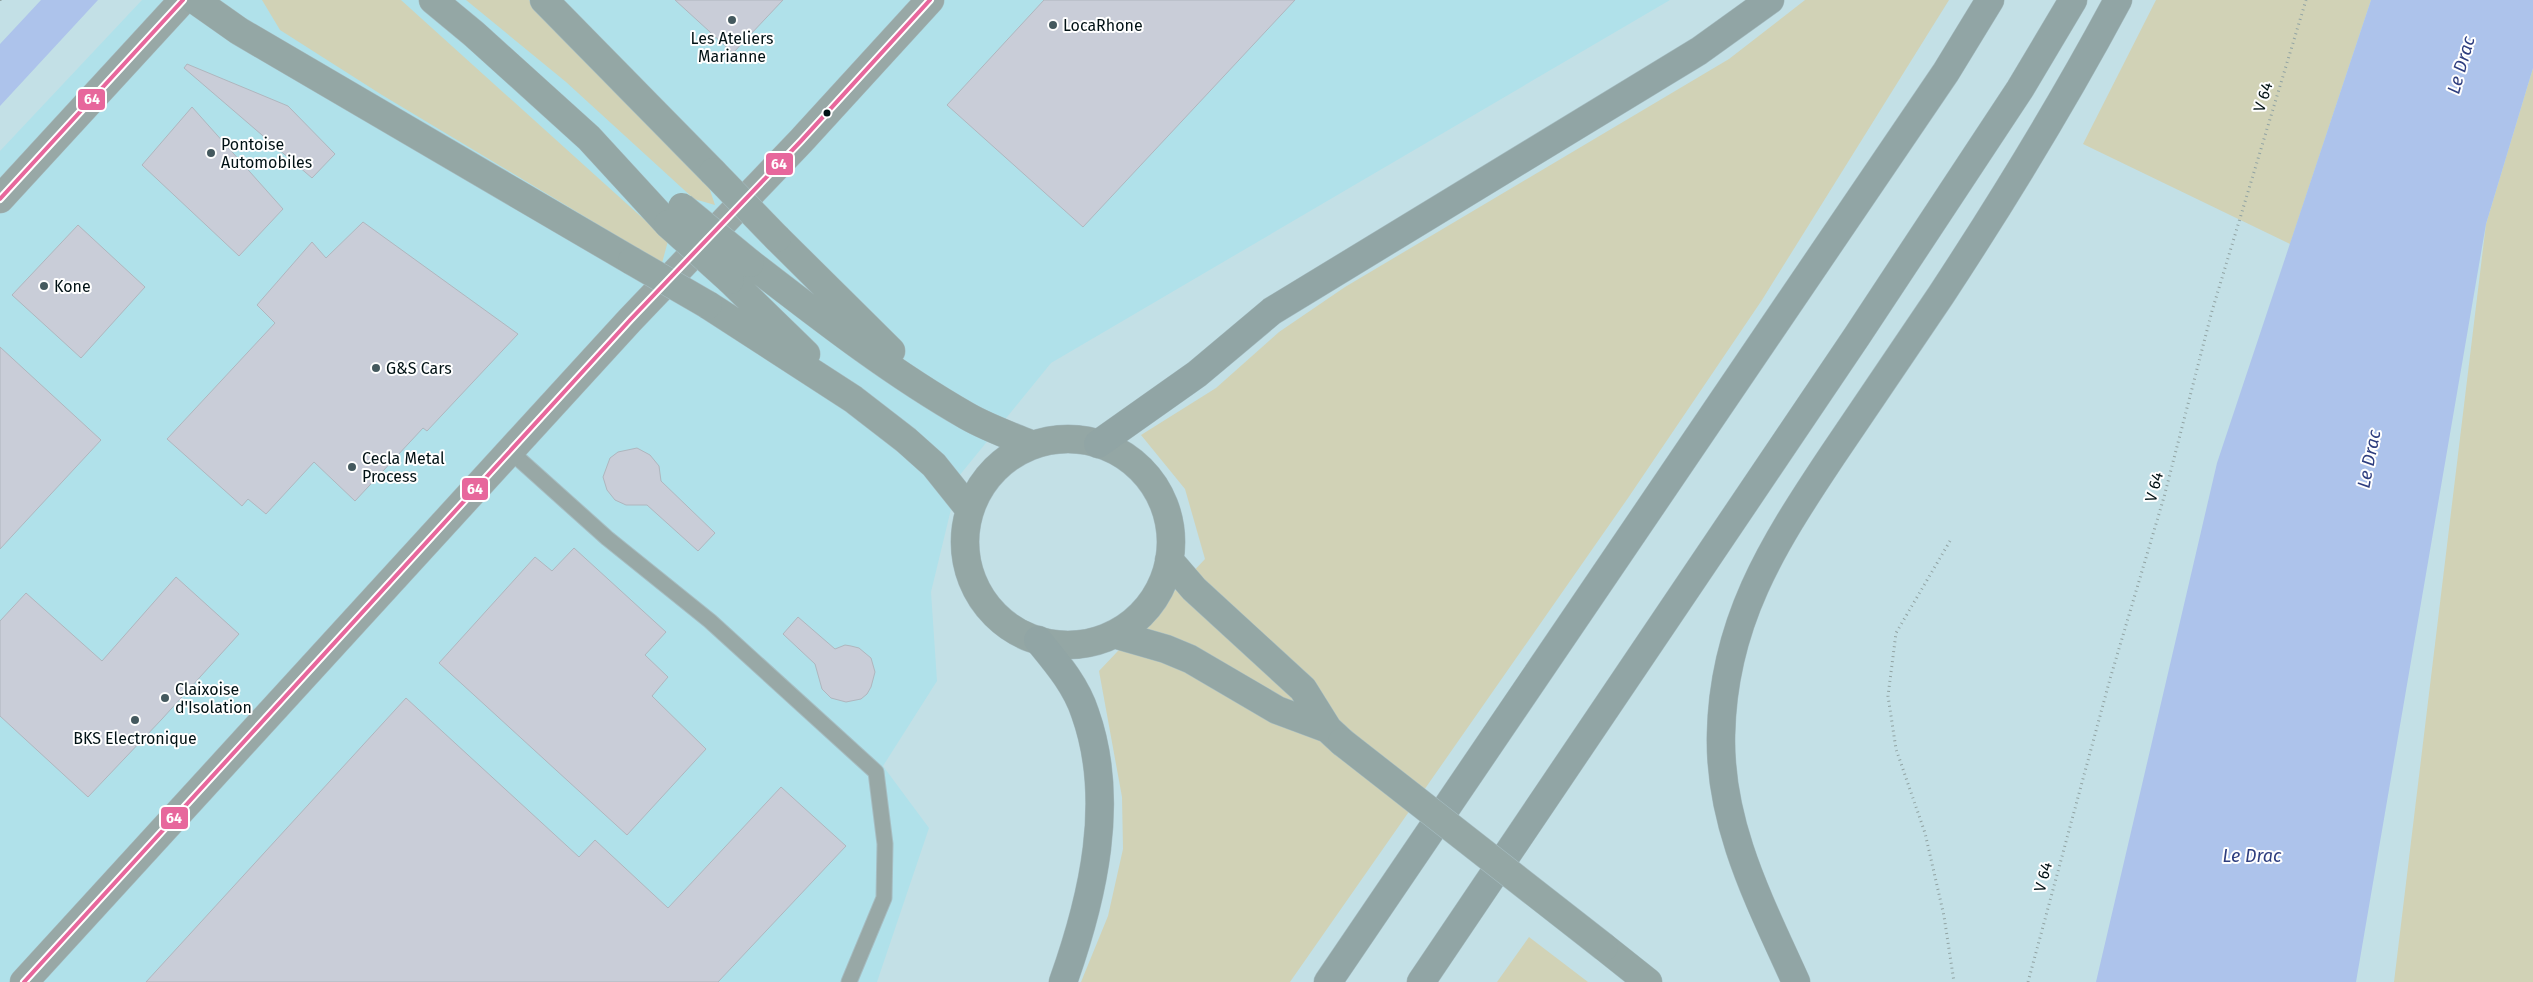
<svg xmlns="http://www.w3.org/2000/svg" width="2533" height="982" viewBox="0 0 2533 982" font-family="'Fira Sans',sans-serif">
<rect width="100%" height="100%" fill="#c3e0e6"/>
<path fill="#b0e1ea" d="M142,0H1670L1051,363L959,476L931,592L937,681L883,766L929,828L877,982H0V151Z"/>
<path fill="#d1d2b6" d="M262,0H401L668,241L662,263L382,95L280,30Z
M466,0H529L708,184L715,205L694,199L566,82Z
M1805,0H1949L1762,300L1628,498L1290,982H1081L1108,916L1123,849L1122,797L1099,671L1205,559L1185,489L1141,435L1216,388L1279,332L1345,287L1729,59Z
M2156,0H2371L2290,244L2083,144Z
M2533,68V982H2394L2486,224Z
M1529,937L1588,982H1497Z"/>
<path fill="#adc3eb" d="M41,0H98L0,106V44Z
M2371,0H2533V68L2486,224L2356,982H2096L2217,463Z"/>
<path fill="#c9cdd8" stroke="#afb6be" d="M675,0H783L733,53Z
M1044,0H1295L1083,227L947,105Z
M187,64L288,106L335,154L312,178L184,68Z
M192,107L283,209L239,256L142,165Z
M363,222L518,334L427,431L423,428L355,501L314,462L266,514L248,499L242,506L167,439L275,323L257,305L312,242L326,258Z
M78,225L145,287L81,358L12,295Z
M0,347L101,440L0,549Z
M637,448L650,455L659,466L661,481L715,533L698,551L647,505H626L615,500L607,490L603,477L610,458L618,452Z
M574,548L666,632L645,655L668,677L652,696L706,749L627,835L439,663L535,557L552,571Z
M176,577L239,634L162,719L88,797L0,716V621L26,593L102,661Z
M798,617L835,649L845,645L851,646L859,648L871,658L875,672L871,687L867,694L861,699L846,702L831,698L822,689L815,664L783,634Z
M406,698L579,857L595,840L668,908L781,787L846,846L718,982H146Z"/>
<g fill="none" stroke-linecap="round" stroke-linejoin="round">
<defs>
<path id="lane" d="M510,451L607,538L710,621L876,772L885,844L884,898L849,982"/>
<path id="street" d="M0,199L183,0
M24,982L630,320L801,141L930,0"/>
<path id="secondary" d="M195,0L239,31L632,261
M433,0L474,34L589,138L668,224
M544,0L713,172
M777,238L891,351
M750,263C820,317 890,372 967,416C988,428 1011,436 1033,445
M730,280L806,354
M708,305L853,399L906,440L934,465L970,510
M965 542a103 103 0 1 1 206 0a103 103 0 1 1-206 0Z
M1169,560L1194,589L1303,689L1328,729L1342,742
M1114,634L1166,649L1190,659L1277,710L1328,729
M1604,947L1648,982"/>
<path id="highway" d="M1098,444L1197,374L1272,311L1699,51L1770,0
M1038,640C1056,662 1076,685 1085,713C1116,800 1093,898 1063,982
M1328,982L1946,72L1990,0
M1421,982L1857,336L2020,89L2073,0
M1796,982C1760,902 1719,825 1721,735C1723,623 1772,546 1832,456C1868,402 1905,349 1941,295C2004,199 2064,101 2118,0"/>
</defs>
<use href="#lane" stroke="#a6bdc2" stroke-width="17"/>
<use href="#street" stroke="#a6bdc2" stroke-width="29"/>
<use href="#secondary" stroke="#a6bdc2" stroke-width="29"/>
<use href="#highway" stroke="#a6bdc2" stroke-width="29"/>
<path stroke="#91a3a3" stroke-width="3" stroke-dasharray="1 4" stroke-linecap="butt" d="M0,1V0
M1950,541L1896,633L1888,696L1896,749L1925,833L1944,916L1954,982
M2028,982L2110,679L2164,497L2212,311L2306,0"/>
<use href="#lane" stroke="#98a8a6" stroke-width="15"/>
<use href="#street" stroke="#98a8a6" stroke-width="28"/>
<use href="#secondary" stroke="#94a7a5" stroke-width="28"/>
<use href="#highway" stroke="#91a5a5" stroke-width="28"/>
<defs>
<path id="secondary-bridge" d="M713,172L777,238
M682,207L750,263
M668,224L730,280
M632,261L708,305
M1342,742L1604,947"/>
</defs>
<use href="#secondary-bridge" stroke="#a6bdc2" stroke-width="29" stroke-linecap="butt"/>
<use href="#secondary-bridge" stroke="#94a7a5" stroke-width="28"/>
<defs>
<path id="bus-1" d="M0,199L183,0
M24,982L630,320L801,141L930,0"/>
</defs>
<use href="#bus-1" stroke="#fff" stroke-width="8"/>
<use href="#bus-1" stroke="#e7679c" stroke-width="4"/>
</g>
<g fill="#44595e" stroke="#fff" stroke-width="2">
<circle cx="732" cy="20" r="5"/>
<circle cx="1053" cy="25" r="5"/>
<circle cx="211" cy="153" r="5"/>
<circle cx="44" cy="286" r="5"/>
<circle cx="376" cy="368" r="5"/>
<circle cx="352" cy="467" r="5"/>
<circle cx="165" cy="698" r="5"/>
<circle cx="135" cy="720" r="5"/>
</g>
<circle fill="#001114" stroke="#fff" stroke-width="2" cx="827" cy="113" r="4.5"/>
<g text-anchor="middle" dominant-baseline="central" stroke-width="4" stroke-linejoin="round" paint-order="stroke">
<g font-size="16" fill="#001114" stroke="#fff" text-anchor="start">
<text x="1063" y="25">LocaRhone</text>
<text x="732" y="38" text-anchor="middle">Les Ateliers<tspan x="732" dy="18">Marianne</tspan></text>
<text x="221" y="144">Pontoise<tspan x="221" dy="18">Automobiles</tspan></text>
<text x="54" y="286">Kone</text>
<text x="386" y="368">G&amp;S Cars</text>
<text x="362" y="458">Cecla Metal<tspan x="362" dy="18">Process</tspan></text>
<text x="175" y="689">Claixoise<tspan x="175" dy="18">d'Isolation</tspan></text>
<text x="135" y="738" text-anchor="middle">BKS Electronique</text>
</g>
<g font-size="16" fill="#001114" stroke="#fff">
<text transform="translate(2263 97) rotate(-73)">V 64</text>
<text transform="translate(2154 487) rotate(-75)">V 64</text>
<text transform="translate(2043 877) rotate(-75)">V 64</text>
</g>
<g font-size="18" font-style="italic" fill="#2e3e7f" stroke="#fff">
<text transform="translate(2461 65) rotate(-74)">Le Drac</text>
<text transform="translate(2369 459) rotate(-79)">Le Drac</text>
<text x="2252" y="856">Le Drac</text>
</g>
</g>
<g stroke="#fff" stroke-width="2">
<rect x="77" y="88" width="29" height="23" rx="5" fill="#e7679c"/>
<rect x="765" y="152" width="29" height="24" rx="5" fill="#e7679c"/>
<rect x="461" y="477" width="28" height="24" rx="5" fill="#e7679c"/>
<rect x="160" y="806" width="29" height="24" rx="5" fill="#e7679c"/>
</g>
<g font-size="14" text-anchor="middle" font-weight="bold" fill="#fff">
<text x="92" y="104">64</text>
<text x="779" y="169">64</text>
<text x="475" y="494">64</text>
<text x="174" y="823">64</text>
</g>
</svg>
